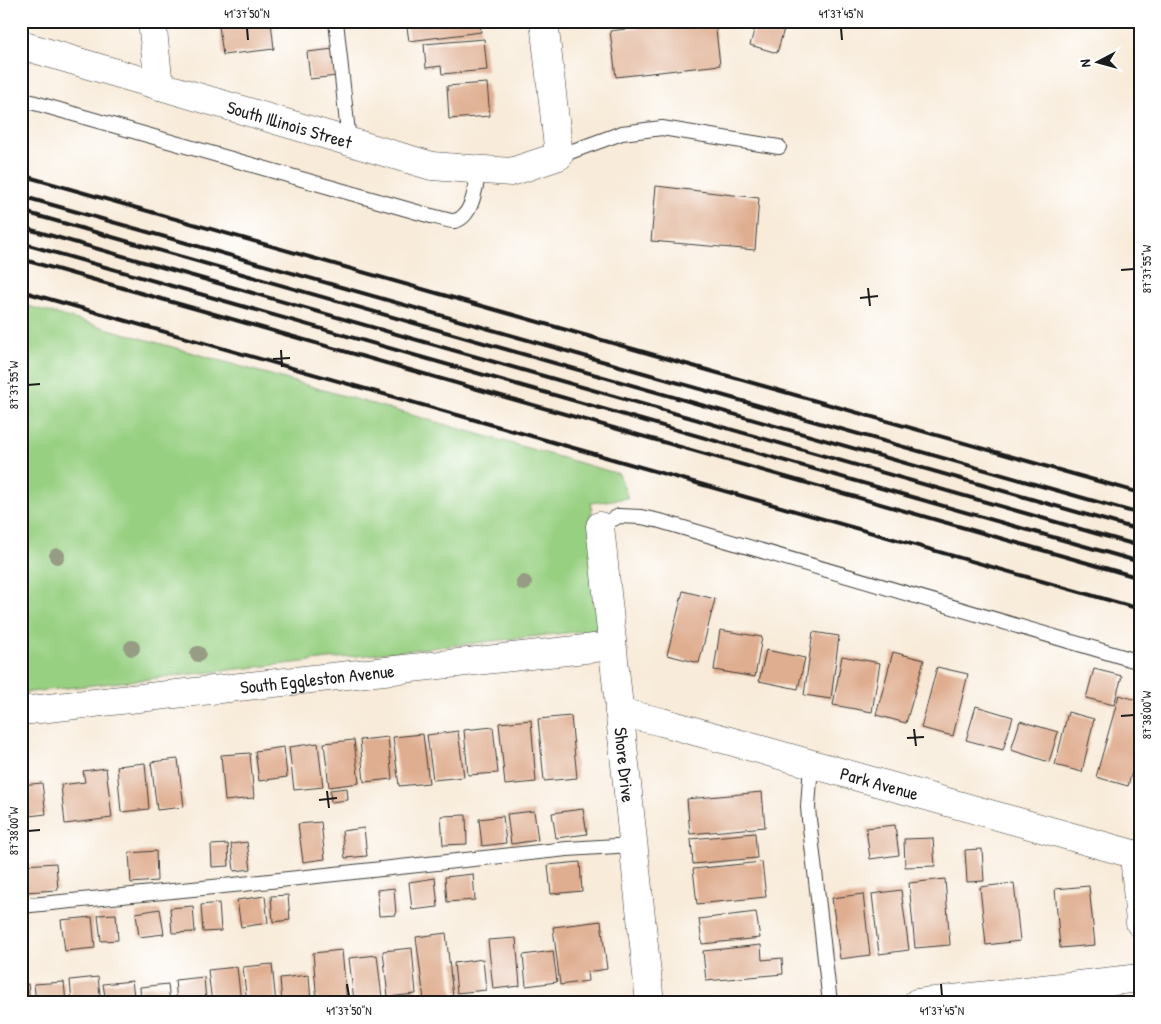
<svg xmlns="http://www.w3.org/2000/svg" width="1161" height="1024" viewBox="0 0 1161 1024" font-family="'Patrick Hand',sans-serif">
<rect width="100%" height="100%" fill="#fff"/>
<filter id="ink" filterUnits="userSpaceOnUse"><feTurbulence type="fractalNoise" baseFrequency=".02" numOctaves="2"/><feDisplacementMap in="SourceGraphic" scale="10" xChannelSelector="R" yChannelSelector="G"/><feConvolveMatrix kernelMatrix="1 2 1 2 8 2 1 2 1" color-interpolation-filters="sRGB"/></filter>
<filter id="wash" filterUnits="userSpaceOnUse"><feTurbulence type="fractalNoise" baseFrequency=".0096" numOctaves="4" result="noise"/><feDisplacementMap in="SourceGraphic" scale="20" xChannelSelector="R" yChannelSelector="G"/><feGaussianBlur stdDeviation="1.12" result="paint"/><feColorMatrix in="noise" values="0 0 0 0 0 0 0 0 0 0 0 0 0 0 0 0 0 1.4 0 .05"/><feComposite in="paint" operator="in"/></filter>
<g filter="url(#wash)">
<rect width="100%" height="100%" fill="#f8ebd9"/>
<path fill="#98d082" stroke="#5a764f" d="M21,304L619,474L628,498L591,503L602,629L21,693Z"/>
<g id="blocks">
<path fill="#dfad8f" d="M259,21H271L274,49L223,55L219,26Z
M406,21H480L481,32L409,41Z
M688,21H715L720,65L616,77L610,31Z
M757,21L784,29L777,53L750,45Z
M484,39L487,70L442,74L441,66L426,68L424,44Z
M334,49L337,76L310,79L307,52Z
M487,83L490,116L449,119L447,86Z
M656,186L759,198L755,250L651,241Z
M683,591L715,599L699,663L667,655Z
M720,630L762,637L755,677L714,670Z
M813,632L839,636L831,699L804,695Z
M766,650L805,658L798,689L759,681Z
M893,652L924,660L906,723L876,715Z
M842,656L880,663L872,712L833,705Z
M937,667L968,674L953,736L921,728Z
M1094,669L1122,676L1114,705L1086,698Z
M1119,695L1140,701V742L1128,786L1096,777Z
M976,706L1013,717L1003,750L966,740Z
M1068,712L1094,719L1082,772L1055,765Z
M571,716L577,778L544,781L538,719Z
M531,720L536,782L505,785L499,723Z
M1020,721L1058,732L1049,762L1011,750Z
M493,727L498,773L468,775L464,730Z
M458,731L464,777L433,780L427,735Z
M423,734L429,783L399,786L393,737Z
M388,737L392,779L364,782L360,740Z
M354,740L359,783L329,787L324,743Z
M318,743L323,787L294,790L289,747Z
M284,747L287,777L259,781L255,751Z
M250,753L254,798L225,801L221,755Z
M178,759L184,807L157,810L151,762Z
M145,763L149,809L121,812L117,766Z
M106,768L112,818L65,824L61,785L85,782L83,771Z
M42,783L46,814L21,817V785Z
M347,788L348,800L331,802L330,790Z
M762,792L765,827L690,834L687,799Z
M583,809L587,834L556,838L552,813Z
M534,811L538,840L511,844L507,814Z
M466,815L467,844L443,845L441,816Z
M503,816L506,843L482,846L479,819Z
M321,822L325,859L303,862L298,824Z
M895,825L899,855L870,859L866,828Z
M364,828L367,856L345,858L342,831Z
M755,833L757,858L693,864L691,839Z
M933,838L935,866L905,867L904,839Z
M247,842L251,869L234,871L231,844Z
M228,844L229,866L212,867L211,845Z
M982,849L984,881L967,882L965,850Z
M156,851L157,881L131,883L129,853Z
M580,862L582,891L551,894L548,865Z
M762,862L766,897L697,904L693,869Z
M56,863L58,890L25,892L24,865Z
M473,874L475,900L447,902L445,877Z
M435,878L438,907L412,910L409,882Z
M945,879L950,945L915,948L909,883Z
M1014,883L1020,941L986,945L980,887Z
M1089,886L1095,945L1060,948L1055,889Z
M394,888L396,915L379,916L377,890Z
M901,890L909,950L879,954L872,894Z
M863,894L870,955L840,959L832,898Z
M288,895L290,920L273,922L271,896Z
M265,896L268,923L241,927L237,900Z
M219,903L221,931L203,932L201,905Z
M193,906L195,932L172,933L170,908Z
M160,909L164,934L139,937L136,913Z
M756,912L760,938L702,944L699,919Z
M116,914L118,940L101,941L98,915Z
M92,917L95,948L65,951L61,920Z
M601,921L607,969L587,972L588,981L560,985L553,927Z
M446,933L453,997L424,1000L416,937Z
M516,938L520,986L493,989L488,940Z
M761,945L762,960L782,958L783,974L706,981L703,951Z
M412,948L416,994L388,997L383,951Z
M342,950L347,1003H317L313,953Z
M553,951L557,982L526,986L523,955Z
M377,955L382,998L354,1001L349,958Z
M483,959L486,990L457,993L454,963Z
M272,964L276,1003H247L243,967Z
M237,967L241,1003H212L208,970Z
M309,975L311,1003H282L280,978Z
M98,977L101,1003H72L70,980Z
M204,977L206,1003H177L175,980Z
M132,981L135,1003H106L103,984Z
M64,982L66,1003H36L34,984Z
M28,984L30,1003H21V985Z
M168,984L170,1003H141L140,987Z"/>
</g>
</g>
<g filter="url(#ink)">
<use href="#blocks" fill-opacity="0" stroke="#3d3b38" stroke-width="1"/>
<g fill="none" stroke-linecap="round" stroke-linejoin="round">
<defs>
<path id="service" d="M336,21L349,142
M21,99L431,216C438,217 448,221 454,221C473,218 476,184 479,170
M559,156L622,133L662,128L779,147
M600,526L619,516L641,517L660,521L1140,662
M811,764L808,807L809,819L830,1003
M21,906L233,885L567,849L633,845"/>
<g id="minor">
<path d="M152,21L159,86"/>
<path id="s1" d="M21,45L432,166L511,172L559,156L544,21"/>
<path id="s2" d="M600,526L650,1003"/>
<path id="s3" d="M21,711L612,646"/>
<path id="s4" d="M619,712L662,722L1140,856"/>
<path d="M1134,854L1140,923"/>
<path d="M917,1003L1140,978"/>
</g>
</defs>
<use href="#service" stroke="#3d3b38" stroke-width="16"/>
<use href="#minor" stroke="#3d3b38" stroke-width="29"/>
<use href="#service" stroke="#fff" stroke-width="14"/>
<use href="#minor" stroke="#fff" stroke-width="28"/>
<path stroke="#1c1c1c" stroke-width="4" d="M21,175L1140,493
M21,196L1140,514
M21,211L1140,530
M21,227L1140,546
M21,243L1140,562
M21,259L1140,578
M21,291L1140,609"/>
</g>
<g fill="#979c85">
<circle cx="57" cy="556" r="8"/>
<circle cx="524" cy="583" r="8"/>
<circle cx="132" cy="648" r="8"/>
<circle cx="198" cy="654" r="8"/>
</g>
</g>
<path fill="none" stroke="#1c1c1c" stroke-width="2" d="M247,28L248,40M841,28L842,40M1121,270L1134,269M868,288L870,306M860,298L878,296M281,350L282,367M273,359L290,358M28,385L40,384M1121,716L1134,715M914,729L916,746M907,738L924,737M327,791L329,808M319,800L337,798M28,831L40,830M347,984L349,996M941,984L942,996"/>
<g text-anchor="middle" dominant-baseline="central" stroke-width="5" stroke-linejoin="round" paint-order="stroke">
<g font-size="18" fill="#1c1c1c" stroke="#fff">
<text stroke="none"><textPath href="#s1" startOffset="280">South Illinois Street</textPath></text>
<text stroke="none"><textPath href="#s3" startOffset="298">South Eggleston Avenue</textPath></text>
<text stroke="none"><textPath href="#s2" startOffset="240">Shore Drive</textPath></text>
<text stroke="none"><textPath href="#s4" startOffset="270">Park Avenue</textPath></text>
</g>
</g>
<rect width="1161" height="1024" fill="none" stroke="#fff" stroke-width="55"/>
<g transform="translate(1098 62) rotate(264)" stroke="#ffffff" stroke-width="4" paint-order="stroke">
<path d="M0-4L9 19L0 12L-9 19Z" fill="#1c1c1c"/>
<text y="-8" font-size="14" font-weight="bold" text-anchor="middle" fill="#1c1c1c">N</text>
</g>
<rect x="28" y="28" width="1106" height="968" fill="none" stroke="#1c1c1c" stroke-width="2"/>
<g font-size="12" text-anchor="middle" fill="#1c1c1c">
<text x="247" y="18">41°37'50"N</text>
<text x="841" y="18">41°37'45"N</text>
<text transform="translate(1147 269) rotate(-90)" y="4">87°37'55"W</text>
<text transform="translate(14 385) rotate(-90)" y="4">87°37'55"W</text>
<text transform="translate(1147 715) rotate(-90)" y="4">87°38'00"W</text>
<text transform="translate(14 831) rotate(-90)" y="4">87°38'00"W</text>
<text x="349" y="1015">41°37'50"N</text>
<text x="942" y="1015">41°37'45"N</text>
</g>
</svg>
